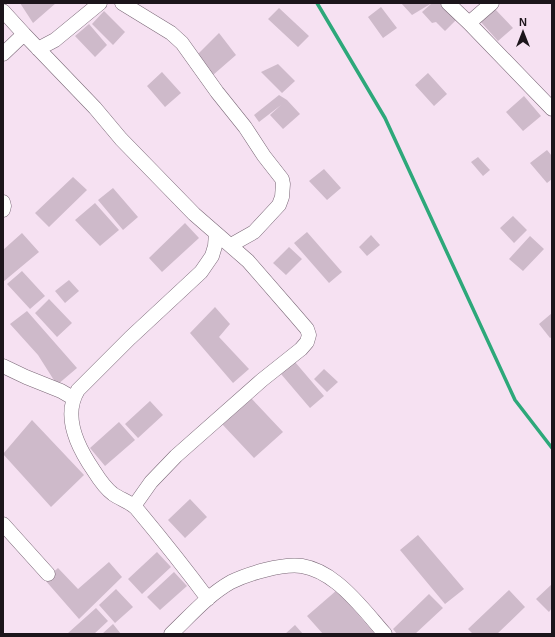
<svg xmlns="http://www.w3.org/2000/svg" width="555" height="637" viewBox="0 0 555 637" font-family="Arial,sans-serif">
<rect width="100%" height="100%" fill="#f6e1f2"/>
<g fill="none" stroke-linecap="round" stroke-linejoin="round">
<path stroke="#2da87a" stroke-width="3.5" d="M317,3L385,118L515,400L552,448"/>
</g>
<path fill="#cebaca" d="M20,3H56L33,23Z
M401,3H432L412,15Z
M432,3H442L457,19L445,31L436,22L432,23L422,12Z
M381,7L397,28L383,38L368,17Z
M279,8L309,36L298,47L268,19Z
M494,8L513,28L498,41L480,21Z
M104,11L125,32L113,45L92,24Z
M89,24L107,45L95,57L75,36Z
M219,33L236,55L213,75L198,54Z
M278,64L295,81L282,93L261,72Z
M162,72L181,93L165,107L147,86Z
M428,73L447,94L434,106L415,85Z
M279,95L287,100L300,114L283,129L270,115L281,105L259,122L254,115Z
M524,96L541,116L523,131L506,112Z
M547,150L552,156V179L547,183L530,163Z
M478,157L490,170L483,176L471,162Z
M324,169L341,188L327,200L309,181Z
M73,177L87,190L49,227L35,213Z
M113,188L138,217L123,230L98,200Z
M95,203L119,230L100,246L75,220Z
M513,216L527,230L514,243L500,228Z
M185,223L199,238L162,272L149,258Z
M307,232L342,272L329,283L294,243Z
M22,233L39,252L3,282V250Z
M371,235L380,245L367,256L359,247Z
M530,236L544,249L523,271L509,259Z
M289,247L302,259L286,275L273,263Z
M22,271L45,296L30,309L7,284Z
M69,280L79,291L65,303L55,291Z
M49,299L72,323L57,337L35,313Z
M215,307L230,324L219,337L249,369L233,383L190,333Z
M27,311L77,368L57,385L38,355L10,324Z
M552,313V337L550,338L539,324Z
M295,362L324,396L310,408L281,374Z
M324,369L338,382L327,392L314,379Z
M251,398L283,432L254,458L222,424Z
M150,401L163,415L138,438L125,424Z
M32,420L84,475L51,507L3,454Z
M119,422L135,440L105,466L90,448Z
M190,499L207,517L185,538L168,520Z
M418,535L464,589L445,604L400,550Z
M157,552L171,567L142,594L128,579Z
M109,562L122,577L79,619L45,580L58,568L78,589Z
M174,572L187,586L160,610L147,597Z
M552,584V608L549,612L536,599Z
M116,589L133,607L115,623L99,605Z
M337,590L374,633L373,634H323L307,616Z
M509,590L525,607L497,634H473L468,629Z
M429,594L443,608L415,634H397L393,629Z
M96,608L108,621L94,634H69L68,633Z
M113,624L121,634H102Z
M295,625L303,634H285Z"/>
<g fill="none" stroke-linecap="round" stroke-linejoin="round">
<defs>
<path id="minor" d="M122,3L171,33L182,43L217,92L245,127L264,156L282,179L283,184L282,197L279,205L254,232L231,245
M448,3L469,23L552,109
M3,11L24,34L95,108L121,139L194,214L248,261L295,315L307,329L309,335L307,342L301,349L262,380L176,456L151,482L134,506
M469,23L492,3
M38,49L55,40L100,3
M3,54L24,34
M3,202L4,206L3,210
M3,366L26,377L61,391L73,398
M3,524L48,574
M208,599C185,568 161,538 136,508C130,502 120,499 113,494C105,488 99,479 94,471C78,448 62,416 78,390L130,338L201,272L212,256L215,246L216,233
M171,634C190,616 208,595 231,582C247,574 283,563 302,566C314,568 327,575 337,583C355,597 370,617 385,634"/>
</defs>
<use href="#minor" stroke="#7a6877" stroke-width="15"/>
<use href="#minor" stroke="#fff" stroke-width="14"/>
</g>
<rect width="555" height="637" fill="none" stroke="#1c151b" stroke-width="8"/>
<g transform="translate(523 32)" stroke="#f6e1f2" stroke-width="3" paint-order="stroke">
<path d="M0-3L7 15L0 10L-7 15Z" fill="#1c151b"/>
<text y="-6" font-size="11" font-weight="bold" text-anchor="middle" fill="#1c151b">N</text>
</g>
</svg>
